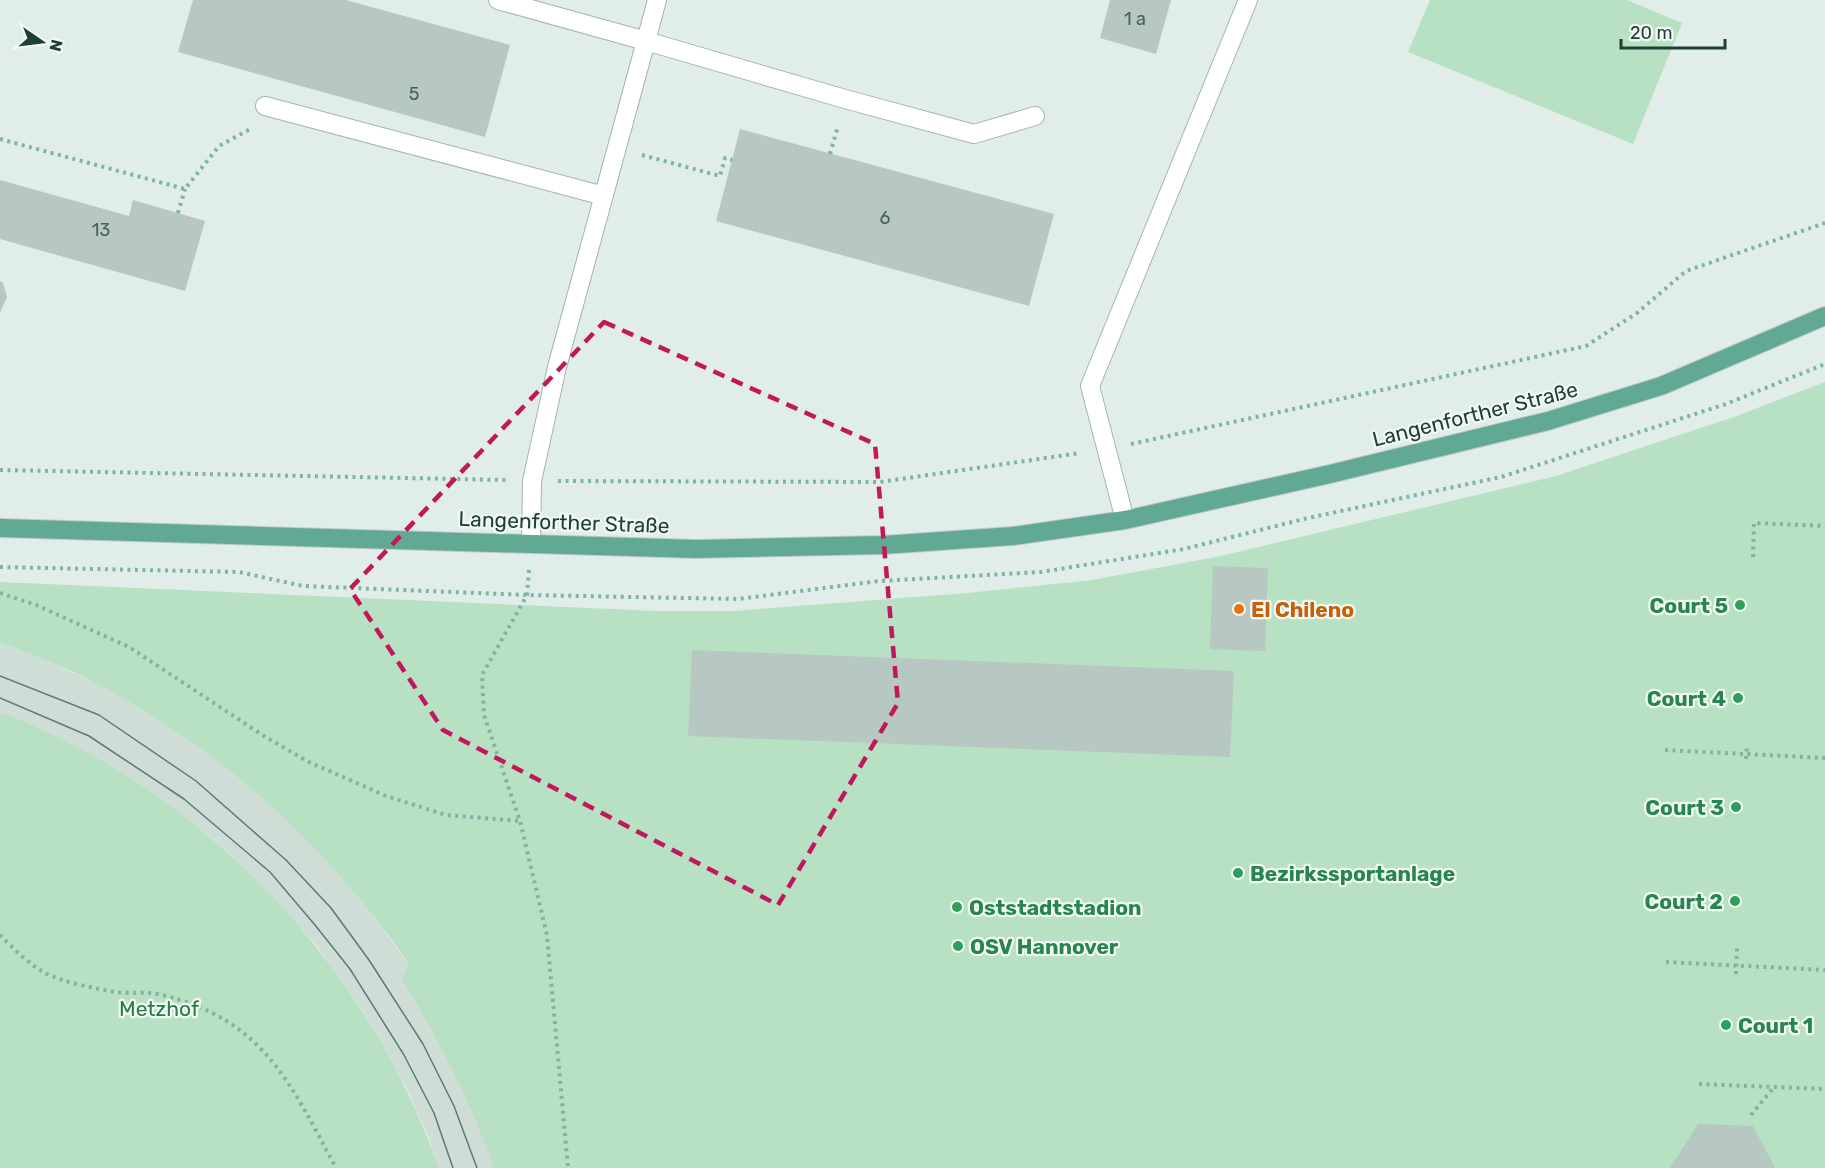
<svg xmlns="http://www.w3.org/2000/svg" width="1825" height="1168" viewBox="0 0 1825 1168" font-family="Rubik,sans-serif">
<rect width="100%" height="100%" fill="#e1ede8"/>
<path fill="#cfddd7" d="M0,642L48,661L95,683L140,707L173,729L216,758L255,791L293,825L330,863L363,902L409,965L435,1034L458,1080L484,1139L494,1168H439L428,1136L407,1089L362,1010L317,946L266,890L230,854L201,829L116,769L47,732L0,712Z"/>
<path fill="#b7e1c2" d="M1430,0H1627L1682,23L1633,144L1408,52Z
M1825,382V1168H494C470,1101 439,1039 402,979L409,964C328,847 223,750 97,684C66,667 33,655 0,642V582L657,611H733L967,593L1092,580L1221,556L1556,476L1734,417Z
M0,712C204,790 366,963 439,1168H0Z"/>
<path fill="#b6c8c1" d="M193,0H346L510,45L485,137L178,52Z
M1110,0H1171L1156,54L1100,38Z
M740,129L1054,214L1029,306L716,221Z
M0,180L129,216L133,200L205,221L185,291L0,239Z
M0,281L3,283L7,297L0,313Z
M1213,566L1268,568L1265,651L1210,649Z
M692,650L1234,671L1230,757L688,736Z
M1698,1124L1753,1126L1775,1168H1670Z"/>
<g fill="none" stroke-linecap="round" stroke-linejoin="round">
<defs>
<path id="minor" d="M498,0L646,41L657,0
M265,106L604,196
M1125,520L1090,386L1248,0
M531,543L532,481L557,367L646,41L845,99L974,134L1035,116"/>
<path id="major" d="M0,528L696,549L883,545L1013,536L1125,520L1330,474L1548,421L1661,386L1825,316"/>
</defs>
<use href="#minor" stroke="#a3b6af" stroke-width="20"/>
<use href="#major" stroke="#c0cac7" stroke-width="20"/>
<path stroke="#7eb4a3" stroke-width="4" stroke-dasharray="3 4.5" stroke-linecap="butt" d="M0,139L185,189L219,146L252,128
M830,154L838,126
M642,155L720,176L725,158L732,160
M178,213L185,189
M1131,444L1586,346L1637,313L1686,271L1825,223
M0,470L506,480
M558,481L880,482L1080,453
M1753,557L1754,523L1825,526
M0,567L239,572L303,586L527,595L738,599L879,581L1041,572L1184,549L1308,518L1501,477L1726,404L1825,364
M529,570L527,595L482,675L484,715L520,821L547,935L568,1168
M0,593L36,605L129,647L267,738L309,762L386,796L446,815L520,821
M1665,750L1825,758
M1746,759L1747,746
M0,935C12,947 30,965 45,973C62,982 97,989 116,992C131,994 147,991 162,995C263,1019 291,1084 336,1168
M1666,962L1825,970
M1736,974L1737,948
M1699,1084L1825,1089
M1751,1115L1774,1087"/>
<use href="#minor" stroke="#fff" stroke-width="18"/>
<use href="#major" stroke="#61a895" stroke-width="18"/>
<path stroke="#5a7c72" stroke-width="1.5" d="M0,676L99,715L196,781L286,860L331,908L369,960L423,1044L454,1106L477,1168
M0,698L89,736L184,799L270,872L315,925L350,969L404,1055L434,1113L453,1168"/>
</g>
<path fill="none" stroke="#c2185b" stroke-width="4.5" stroke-dasharray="12 8" stroke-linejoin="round" d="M604,322L875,444L898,703L778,905L443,730L350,589Z"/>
<g fill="#2e9e5b" stroke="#f2f9f5" stroke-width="2">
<circle cx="1740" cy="605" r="6"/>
<circle cx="1738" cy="698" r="6"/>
<circle cx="1736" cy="807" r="6"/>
<circle cx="1238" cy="873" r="6"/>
<circle cx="1735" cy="901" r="6"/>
<circle cx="957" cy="907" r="6"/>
<circle cx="958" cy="946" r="6"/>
<circle cx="1726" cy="1025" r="6"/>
</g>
<circle fill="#e8710a" stroke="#f2f9f5" stroke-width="2" cx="1239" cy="609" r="6"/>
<g text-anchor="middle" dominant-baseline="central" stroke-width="4.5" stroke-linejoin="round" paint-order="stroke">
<g font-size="18" fill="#45625a">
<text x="1135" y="19">1 a</text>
<text x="414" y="94">5</text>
<text x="885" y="218">6</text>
<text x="101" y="230">13</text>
</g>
<g font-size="21" fill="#1f4037" stroke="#f2f9f5">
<text transform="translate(1475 414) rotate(-14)">Langenforther Straße</text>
<text transform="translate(564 522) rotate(2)">Langenforther Straße</text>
</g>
<g font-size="21" font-weight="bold" fill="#27864d" stroke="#f2f9f5" text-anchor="end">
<text x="1728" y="605">Court 5</text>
<text x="1726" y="698">Court 4</text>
<text x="1724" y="807">Court 3</text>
<text x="1250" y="873" text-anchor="start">Bezirkssportanlage</text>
<text x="1723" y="901">Court 2</text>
<text x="969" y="907" text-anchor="start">Oststadtstadion</text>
<text x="970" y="946" text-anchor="start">OSV Hannover</text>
<text x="1738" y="1025" text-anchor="start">Court 1</text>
</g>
<g font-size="21" font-weight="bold" fill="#c56008" stroke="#f2f9f5" text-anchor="start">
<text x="1251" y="609">El Chileno</text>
</g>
<g font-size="21" fill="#257b46" stroke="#f2f9f5">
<text x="159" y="1008">Metzhof</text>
</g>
</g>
<g transform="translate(42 42) rotate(104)" stroke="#f2f9f5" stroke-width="4.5" paint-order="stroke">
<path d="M0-4.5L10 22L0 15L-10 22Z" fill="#1f4037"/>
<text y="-9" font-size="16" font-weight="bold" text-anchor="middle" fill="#1f4037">N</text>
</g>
<path d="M1621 39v9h104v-9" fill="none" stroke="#1f4037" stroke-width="3"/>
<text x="1630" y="39" font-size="18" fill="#1f4037" stroke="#f2f9f5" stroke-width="4.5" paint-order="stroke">20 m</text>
</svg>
